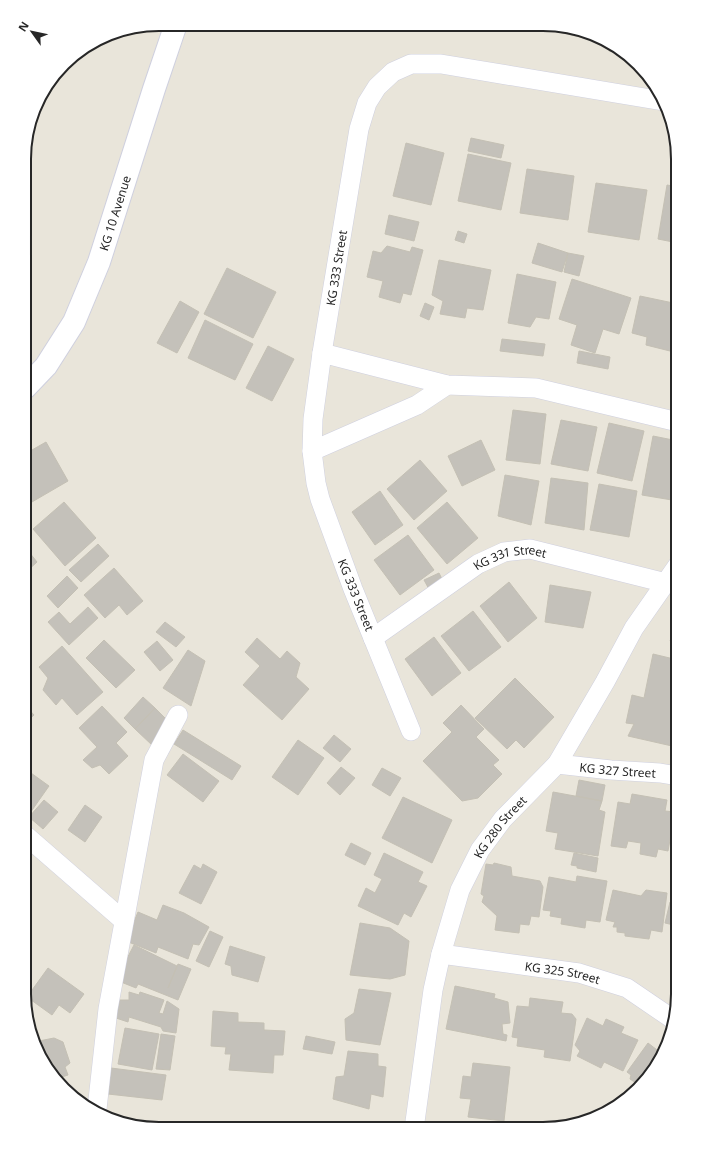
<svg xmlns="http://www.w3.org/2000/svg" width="702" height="1153" viewBox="0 0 702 1153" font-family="'Noto Sans',sans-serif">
<rect width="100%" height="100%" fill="#e9e5da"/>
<path fill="#c4c1ba" stroke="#c4c0b4" d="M529,25H561L601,42Z
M610,46L618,49V52L609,51Z
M471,138L504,145L501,158L468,151Z
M406,143L444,153L431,205L393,196Z
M468,154L511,163L501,210L458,201Z
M527,169L574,176L568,220L520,213Z
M596,183L647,190L639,240L588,232Z
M667,185L678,187V243L658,239Z
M389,215L419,222L414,241L385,234Z
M458,231L467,234L464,243L455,240Z
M538,243L568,253L562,272L532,263Z
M387,246L410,252L412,247L423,250L411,295L403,293L400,303L379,297L383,281L367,277L373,251L381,253Z
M568,253L584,256L579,276L564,272Z
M439,260L491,270L483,310L467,308L465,318L440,314L443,301L432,295Z
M227,268L276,292L253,338L204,314Z
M517,274L556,282L549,319L536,317L530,327L508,323Z
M572,279L631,298L619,334L603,329L595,353L571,345L577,325L559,319Z
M640,296L678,304V338H677L674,352L646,345L647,337L632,333Z
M180,301L199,312L177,353L157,343Z
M425,303L434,307L429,320L420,316Z
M205,320L253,344L235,380L188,358Z
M502,339L545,344L543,356L500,351Z
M268,346L294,359L272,401L246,388Z
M579,351L610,357L608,369L577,363Z
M513,410L546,414L540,464L506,460Z
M561,420L597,427L588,471L551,464Z
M609,423L644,431L632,481L597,473Z
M653,436L678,441V501L642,495Z
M481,440L495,470L462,486L448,456Z
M46,442L68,481L25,506V454Z
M420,460L447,491L414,520L387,489Z
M505,475L539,481L531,525L498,516Z
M551,478L588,483L584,530L545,523Z
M599,484L637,491L629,537L590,530Z
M380,491L403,525L375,545L352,512Z
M64,502L96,538L65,566L33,529Z
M447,502L478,538L447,564L417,528Z
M408,535L434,570L400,595L374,560Z
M98,544L109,556L81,582L69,570Z
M25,547L37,562L25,573Z
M114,568L143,601L127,615L119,605L105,618L84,595Z
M439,573L444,583L430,591L424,580Z
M67,576L78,588L58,608L47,596Z
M509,582L537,618L508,642L480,606Z
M550,585L591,592L583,628L545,622Z
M88,607L98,618L69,645L48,622L59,612L70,624Z
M473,611L501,647L469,671L441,636Z
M165,622L185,637L176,647L156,632Z
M678,625V644L670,641Z
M434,637L461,673L432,696L405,659Z
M257,638L280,659L287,651L300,663L296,677L309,689L282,720L243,685L260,666L245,652Z
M104,640L135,670L116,688L86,658Z
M157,641L173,660L160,671L144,652Z
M62,646L103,692L77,715L62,698L56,705L43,690L48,678L39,667Z
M188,650L205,661L191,706L163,688Z
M653,654L678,660V721L672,746L628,736L634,724L626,723L632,695L644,698Z
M515,678L554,717L524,748L516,740L507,749L475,718Z
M143,697L155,708L135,729L124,718Z
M24,704L34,715L24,724Z
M461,705L484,729L476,737L499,760L493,765L502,774L478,798L462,801L423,761L452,732L443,723Z
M102,706L127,732L116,743L128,756L109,774L100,765L92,768L83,760L97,747L79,728Z
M155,708L168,721L153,746L135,729Z
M183,730L241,766L232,780L174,744Z
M334,735L351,749L340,762L323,748Z
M298,740L324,758L298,795L272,777Z
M183,754L219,781L203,802L167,775Z
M341,767L355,778L340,795L327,783Z
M24,768L49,786L30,813L24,808Z
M382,768L401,778L390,796L372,785Z
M579,780L605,785L602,801L576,796Z
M553,792L602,801L599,810L605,812L598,856L555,849L558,833L546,831Z
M632,794L667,800L665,811L675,812L668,851L658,849L656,857L640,854L641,843L628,841L626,848L611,846L618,802L630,804Z
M403,797L452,820L432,863L382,838Z
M44,800L58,812L43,829L29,817Z
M85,805L102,817L85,842L68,830Z
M678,823V849L672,848Z
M351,843L371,853L365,865L345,855Z
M384,853L423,872L418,882L427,886L411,917L404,913L398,925L358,906L366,888L375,893L382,879L374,875Z
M574,853L598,858L596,872L577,868V866L571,865Z
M494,863L511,867L512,876L540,881L543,887L539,917L531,916L529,925L520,924L519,933L495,930L497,916L482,902L484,896L481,894L486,864L493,865Z
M203,864L217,872L201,904L179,893L194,865L201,869Z
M577,876L607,881L600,922L586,920L585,928L561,924L562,918L550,916L551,911L543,910L549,877L576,882Z
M676,884H678V926L665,923L670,902H672Z
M613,890L641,896L646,890L667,893L662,932L651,930L649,939L625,936V933L617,932V927H613L615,922L606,920Z
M163,905L184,913L209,927L199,945L193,944L188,959L158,947L156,953L126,941L138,912L157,920Z
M360,923L390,928L409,941L405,975L390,979L350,975Z
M210,931L223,937L209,967L196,961Z
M678,936V947L673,944Z
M134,945L177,966L168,988L178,964L191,969L178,1000L138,984L136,988L121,982L119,974Z
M230,946L265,957L258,982L232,975L231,966L225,964Z
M48,968L84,994L70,1013L59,1005L52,1015L27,997Z
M455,986L495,994L494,998L508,1002L510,1023L502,1024L503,1034L507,1035L506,1041L446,1029Z
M359,989L391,993L380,1045L346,1040L345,1019L354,1013Z
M129,992L139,995L140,992L164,1000L159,1013L163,1014L167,1001L179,1009L176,1033L163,1031L161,1027L129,1017L128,1022L116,1018V1000H129Z
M530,998L563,1002L561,1013L572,1014L576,1019L570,1061L544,1057L545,1050L517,1046L518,1038L512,1037L517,1006L529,1007Z
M213,1011L238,1013V1022L264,1023V1030L285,1031L283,1055H274L273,1073L229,1070L231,1054H225L226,1047L211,1046Z
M587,1018L603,1026L606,1019L624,1027L621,1033L638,1040L623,1071L604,1062L601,1068L577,1056L580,1051L575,1045Z
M125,1028L159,1034L152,1070L118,1064Z
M161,1034L175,1036L170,1070L156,1069Z
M306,1036L335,1042L332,1054L303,1049Z
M54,1038L63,1042L70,1063L65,1067L68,1075L59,1078L34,1045V1042Z
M648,1043L661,1053L666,1047V1048L650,1076L639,1085L630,1079L631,1075L627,1072Z
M348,1051L378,1054V1066L386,1067L383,1097L371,1094L369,1109L333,1099L336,1077L344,1076Z
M473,1063L510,1067L504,1121L468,1117L471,1099L460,1098L463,1076L471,1077Z
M111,1068L166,1075L162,1100L108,1094Z"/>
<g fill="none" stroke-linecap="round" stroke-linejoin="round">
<defs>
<g id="minor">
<path d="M322,353L447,385L536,388L678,422"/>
<path d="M312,451L417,405L447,385"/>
<path id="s1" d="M373,638L478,564L504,552L530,549L666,583"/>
<path id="s2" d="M411,731L353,589L320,499L316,483L312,451L313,419L322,353L359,129L367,103L377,87L393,72L411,64H441L663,101"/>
<path id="s3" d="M557,764L611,770L660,773L678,776"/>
<path d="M24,834L124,921"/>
<path id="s4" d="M441,954L579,973L627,988L674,1020"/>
<path d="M97,1109L108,1009L154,760L178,715"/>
<path id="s5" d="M414,1129L433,990L441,954L460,890L480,850L503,819L557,764L605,682L634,628L678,565"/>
</g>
<g id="tertiary">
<path id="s6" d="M25,388L46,366L74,322L99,262L154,89L176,24"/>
</g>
</defs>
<use href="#minor" stroke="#cfd0df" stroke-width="20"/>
<use href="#tertiary" stroke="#cfd0df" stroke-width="24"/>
<use href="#minor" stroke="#fff" stroke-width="19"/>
<use href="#tertiary" stroke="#fff" stroke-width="22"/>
</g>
<g text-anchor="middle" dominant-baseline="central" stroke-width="3.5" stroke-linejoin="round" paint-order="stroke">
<g font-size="12" fill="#272727" stroke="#fff">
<text stroke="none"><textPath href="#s6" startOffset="199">KG 10 Avenue</textPath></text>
<text stroke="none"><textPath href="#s2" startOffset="483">KG 333 Street</textPath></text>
<text stroke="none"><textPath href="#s1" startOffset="162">KG 331 Street</textPath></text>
<text transform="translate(356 595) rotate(68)">KG 333 Street</text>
<text stroke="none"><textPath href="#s3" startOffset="61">KG 327 Street</textPath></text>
<text stroke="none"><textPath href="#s5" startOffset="319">KG 280 Street</textPath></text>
<text stroke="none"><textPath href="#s4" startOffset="123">KG 325 Street</textPath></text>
</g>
</g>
<path d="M0 0H702V1153H0ZM159 31H543A128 128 0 0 1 671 159V994A128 128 0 0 1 543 1122H159A128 128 0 0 1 31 994V159A128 128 0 0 1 159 31Z" fill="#fff" fill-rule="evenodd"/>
<path fill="none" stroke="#272727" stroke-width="2" d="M159 31H543A128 128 0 0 1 671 159V994A128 128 0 0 1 543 1122H159A128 128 0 0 1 31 994V159A128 128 0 0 1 159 31Z"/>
<g transform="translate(32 32) rotate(303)" stroke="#ffffff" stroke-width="3" paint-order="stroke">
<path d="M0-3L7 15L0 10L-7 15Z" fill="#272727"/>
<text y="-6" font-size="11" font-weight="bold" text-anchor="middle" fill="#272727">N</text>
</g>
</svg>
